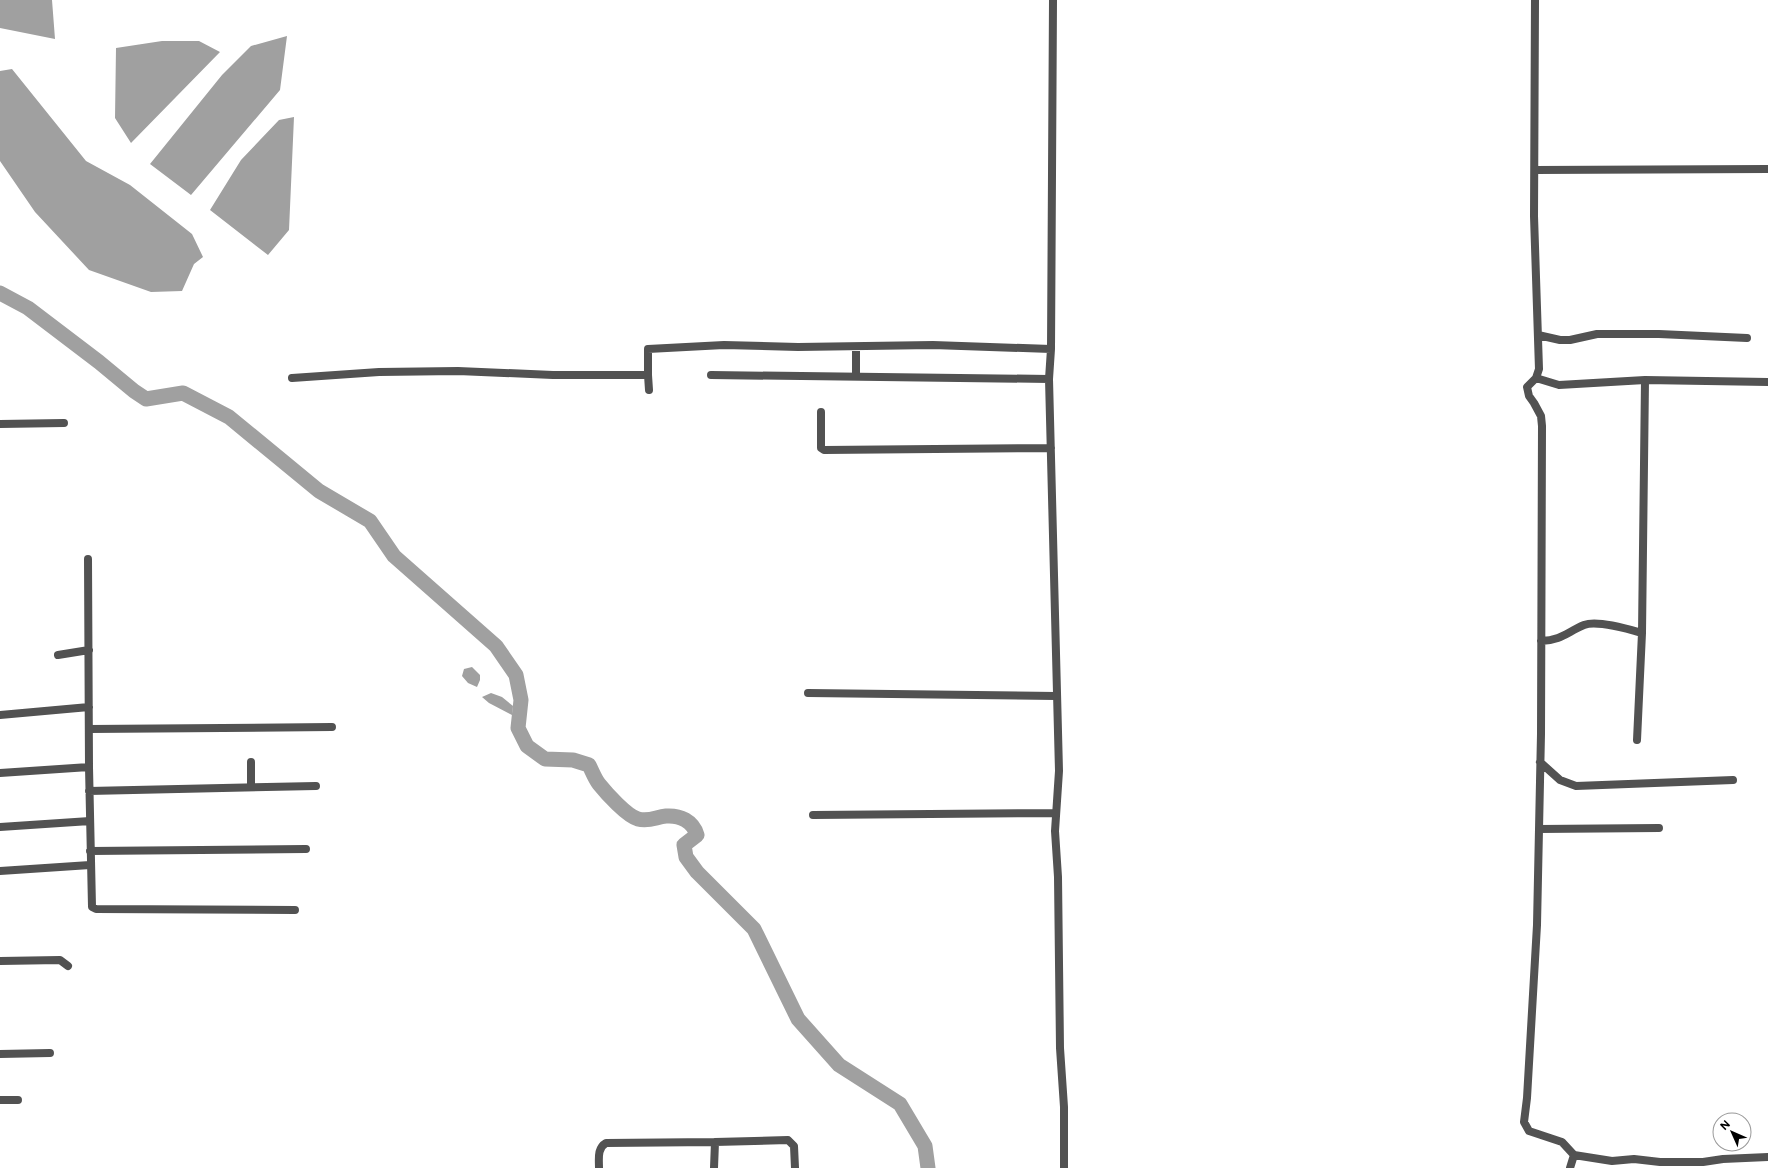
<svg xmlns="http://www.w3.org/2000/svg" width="1768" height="1168" viewBox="0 0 1768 1168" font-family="Figtree,sans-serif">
<rect width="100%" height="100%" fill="#fff"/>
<path fill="#a0a0a0" d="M0,0H52L55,39L0,28Z
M287,36L280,90L191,195L150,164L222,75L251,46Z
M162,41H199L220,52L131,143L115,118L116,48Z
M12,69L86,161L130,185L192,234L203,257L194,264L182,291L151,292L89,270L35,212L0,161V71Z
M294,117L289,230L268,255L210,210L241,160L279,120Z
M472,667L480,675V680L477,687L468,683L462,676L464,669Z
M491,693L502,697L513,706L512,715L489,703L482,697Z"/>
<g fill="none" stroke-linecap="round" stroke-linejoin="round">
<path stroke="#a0a0a0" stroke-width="15" d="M0,293L28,308L99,362L134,391L146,399L183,393L229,417L319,491L370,521L394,556L496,646L516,675L521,700L518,728L527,746L545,759L573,760L589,765C592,771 595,779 599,784C607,794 627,816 638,819C649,822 656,817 666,816C680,815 693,821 697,835L684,845L686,857L697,872L754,929L798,1019L839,1065L900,1104L925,1146L928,1168"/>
<path stroke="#525252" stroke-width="8" d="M1053,0L1051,349L1049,379L1059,771L1055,831L1058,877L1060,1048L1064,1107V1168
M1535,0L1534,216L1539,369L1536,378L1527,387L1529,396L1534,403L1541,416L1542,426L1541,734L1537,925L1527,1098L1524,1122L1529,1131L1562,1142L1574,1155L1612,1161L1634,1159L1660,1162H1703L1723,1159L1768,1157
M1535,170L1768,169
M1538,335L1560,340H1570L1597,334H1659L1747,338
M856,347V376
M648,375L649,390
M711,375L1049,379
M292,378L379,372L458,371L553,375H648V349L724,345L798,347L933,345L1051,349
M1536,378L1559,385L1645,380L1768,382
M821,412V448L824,450L1051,448
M0,424L64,423
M88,559L89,767L92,907L96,909L295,910
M1642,633L1645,380
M1541,641C1562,640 1567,632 1584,625C1597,620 1628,629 1642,633L1637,740
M58,655L89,650
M808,693L1056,696
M0,715L89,707
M89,729L332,727
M251,762V787
M1540,762L1560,780L1576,786L1733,780
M0,773L89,767
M89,791L316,786
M813,815L1055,813
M0,827L90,821
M1539,829L1659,828
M90,851L306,849
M0,871L90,865
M0,961L60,960L68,966
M0,1054L50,1053
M0,1100H18
M715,1142L788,1140L794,1146L795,1168
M599,1168C599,1159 597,1148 606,1143L715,1142L714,1168
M1570,1168L1574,1155"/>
</g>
<g transform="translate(1732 1132) rotate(315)"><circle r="19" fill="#ffffff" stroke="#999999"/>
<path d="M0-3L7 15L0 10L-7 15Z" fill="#000000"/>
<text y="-6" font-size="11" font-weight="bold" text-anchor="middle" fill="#000000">N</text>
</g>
</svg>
